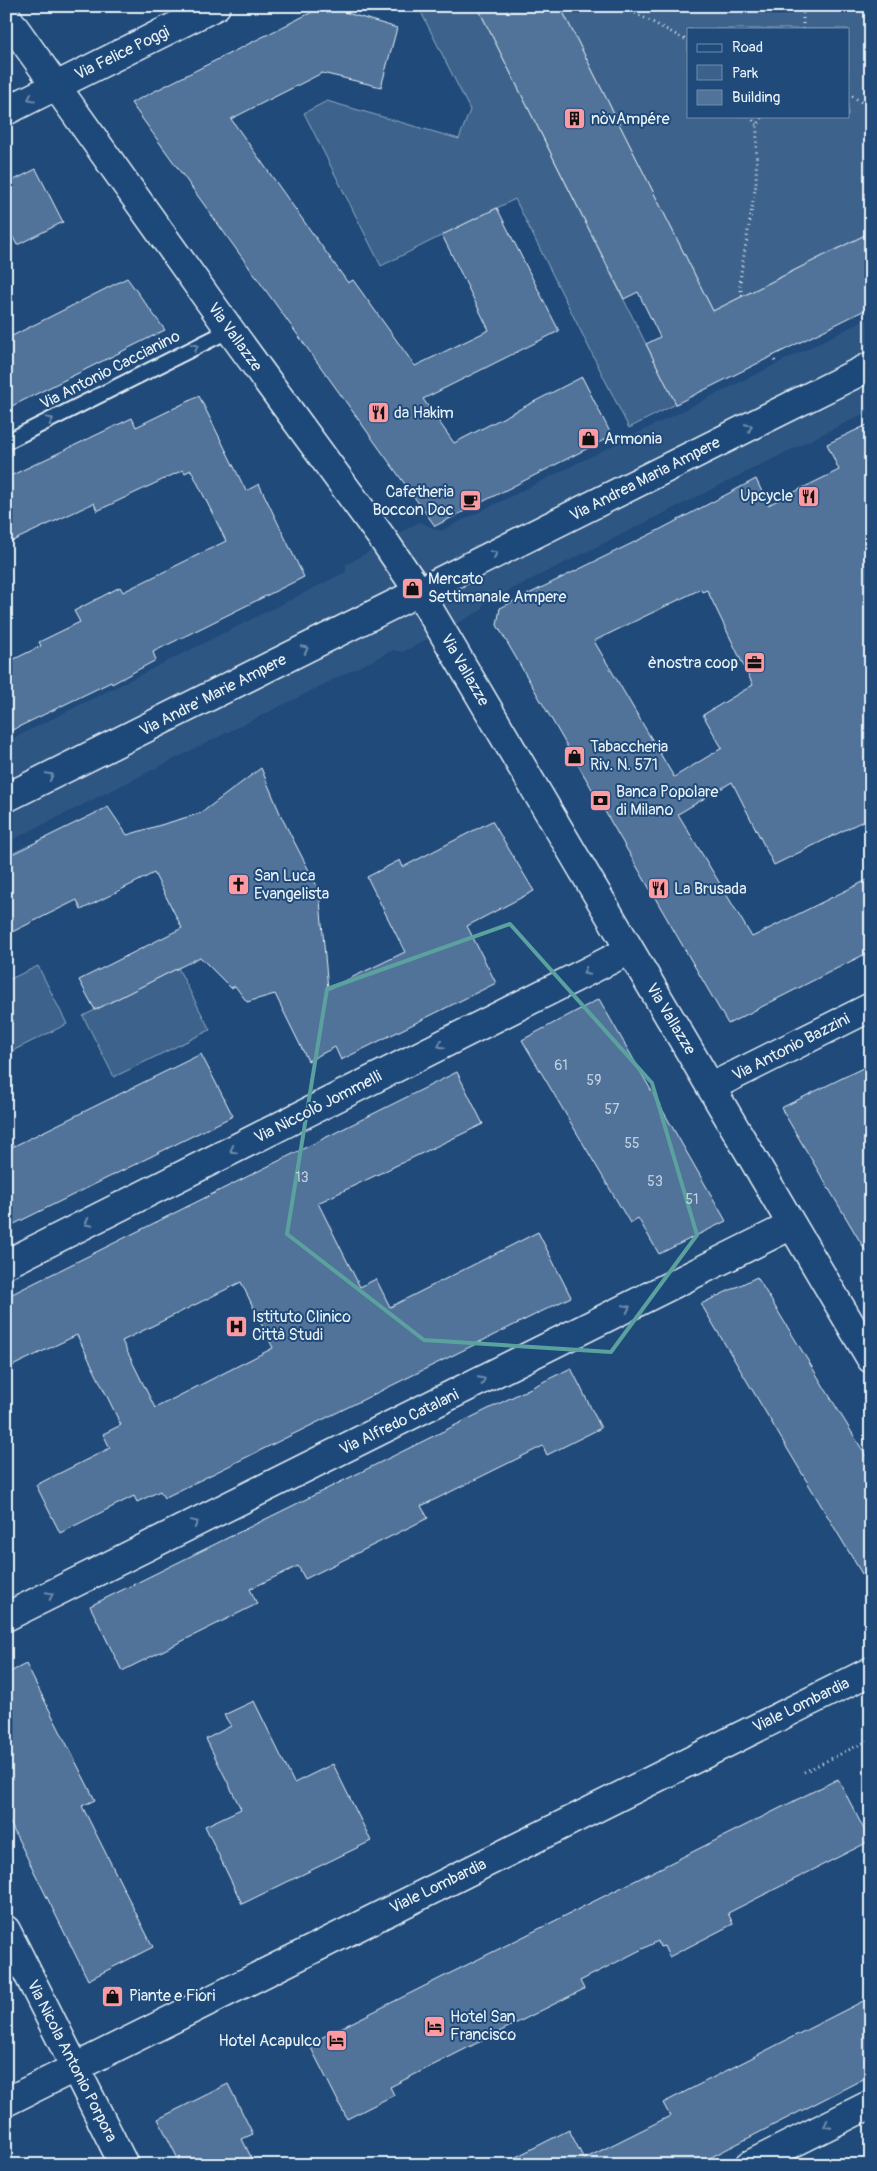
<svg xmlns="http://www.w3.org/2000/svg" width="877" height="2171" viewBox="0 0 877 2171" font-family="Pangolin,sans-serif">
<rect width="100%" height="100%" fill="#1f4a7a"/>
<filter id="ink" filterUnits="userSpaceOnUse"><feTurbulence type="fractalNoise" baseFrequency=".02" numOctaves="2"/><feDisplacementMap in="SourceGraphic" scale="10" xChannelSelector="R" yChannelSelector="G"/><feConvolveMatrix kernelMatrix="1 2 1 2 8 2 1 2 1" color-interpolation-filters="sRGB"/></filter>
<g filter="url(#ink)">
<path fill="#2e5683" d="M871,317V410L484,603L482,610L403,652L393,650L6,843V742L346,572V565L419,522L441,531Z"/>
<path fill="#3c628c" stroke="#92aac2" fill-rule="evenodd" d="M418,6H477L676,404L629,428L515,199L381,266L304,113L327,101L459,139L470,110Z
M560,6H871V232L713,311ZM688,29H848V116H688Z
M38,966L67,1024L6,1054V981Z
M178,968L210,1030L114,1077L83,1016Z"/>
<path fill="#517399" stroke="#e8f1f8" fill-rule="evenodd" d="M324,6L397,28L381,87L322,73L231,119L348,283L353,280L415,366L489,330L442,235L497,208L559,331L423,399L454,443L582,377L612,436L435,526L131,103Z
M477,6H560L713,311L871,232V307L676,404L646,344L660,337L638,292L624,299Z
M36,169L63,222L17,245L6,224V184Z
M127,278L165,330L6,409V339Z
M199,396L246,491L259,484L304,577L153,652L156,660L112,684L111,682L6,733V663L41,646L39,642L80,622L74,611L120,587L123,592L226,541L191,470L185,473L183,470L97,511L94,503L6,544V478L132,418L136,427Z
M871,423V817L774,865L732,782L678,814L752,937L871,878V951L728,1024L497,625L500,608L657,531L756,479L768,505L839,470L827,444ZM701,589L702,592L707,590L753,685L703,715L722,748L674,777L594,641Z
M261,768L282,818L319,890L328,989L405,952L367,877L400,860L403,867L492,821L534,891L467,926L496,983L341,1060L335,1047L308,1061L275,994L247,1002L235,986L231,988L200,957L95,1010L79,980L182,928L154,873L81,910L77,900L6,935V857L108,807L127,835L201,813Z
M599,999L726,1221L659,1254L638,1218L630,1223L522,1040Z
M201,1054L233,1116L6,1228V1150Z
M871,1064V1260L781,1108Z
M457,1072L483,1124L318,1203L360,1287L376,1279L390,1307L538,1232L571,1297L164,1498L160,1491L137,1502L134,1496L60,1533L36,1485L110,1448L103,1434L121,1425L77,1335L6,1369V1297ZM241,1282L273,1348L155,1408L122,1341Z
M757,1277L871,1464V1589L701,1304Z
M571,1368L601,1428L547,1455L543,1446L436,1499L421,1506L428,1518L305,1579L298,1566L250,1589L257,1604L122,1671L90,1606Z
M26,1664L95,1800L82,1806L153,1947L88,1980L6,1815V1674Z
M254,1701L294,1783L333,1764L371,1841L242,1904L205,1826L241,1809L206,1739L231,1726L224,1715Z
M838,1779L870,1841L728,1913L733,1924L669,1957L664,1946L660,1947L658,1941L580,1981L584,1989L390,2087L394,2095L347,2119L309,2044Z
M871,1997V2075L696,2165H500L569,2130L584,2159L670,2116L663,2103Z
M228,2084L253,2134L242,2139L255,2165H181L158,2119Z"/>
<g fill="none" stroke-linecap="round" stroke-linejoin="round">
<defs>
<path id="lane" d="M6,442L230,330"/>
<path id="street" d="M6,16L230,330L385,542L419,592L871,1359
M6,111L216,6
M6,798L871,366
M711,1087L871,1007
M6,1264L630,950
M6,1617L792,1225
M749,2165L871,2104"/>
<path id="secondary" d="M6,2102L871,1671"/>
<path id="primary" d="M6,1930L124,2165"/>
</defs>
<use href="#lane" stroke="#e8f1f8" stroke-width="18"/>
<use href="#street" stroke="#e8f1f8" stroke-width="31"/>
<use href="#secondary" stroke="#e8f1f8" stroke-width="31"/>
<use href="#primary" stroke="#e8f1f8" stroke-width="31"/>
<path stroke="#e8f1f8" stroke-width="3" stroke-dasharray="1 4" stroke-linecap="butt" d="M622,6L688,41
M803,29V6
M848,93L871,109
M750,116L757,126
M742,296L740,285L741,273L756,184L757,126L763,116
M772,356L776,363
M804,1772L871,1739"/>
<use href="#lane" stroke="#1f4a7a" stroke-width="14"/>
<use href="#street" stroke="#1f4a7a" stroke-width="28"/>
<use href="#secondary" stroke="#1f4a7a" stroke-width="28"/>
<use href="#primary" stroke="#1f4a7a" stroke-width="28"/>
</g>
<defs><path id="oneway-chevron" d="M-2-3.5L2.5 0L-2 3.5" fill="none" stroke-width="1.6" stroke-linecap="round" stroke-linejoin="round" transform="scale(1.25)"/></defs>
<g stroke="#6f8dac">
<use href="#oneway-chevron" transform="translate(31 98) rotate(154)"/>
<use href="#oneway-chevron" transform="translate(195 347) rotate(-27)"/>
<use href="#oneway-chevron" transform="translate(50 420) rotate(-27)"/>
<use href="#oneway-chevron" transform="translate(749 427) rotate(-27)"/>
<use href="#oneway-chevron" transform="translate(494 554) rotate(-27)"/>
<use href="#oneway-chevron" transform="translate(305 649) rotate(-27)"/>
<use href="#oneway-chevron" transform="translate(50 776) rotate(-27)"/>
<use href="#oneway-chevron" transform="translate(586 972) rotate(153)"/>
<use href="#oneway-chevron" transform="translate(441 1045) rotate(153)"/>
<use href="#oneway-chevron" transform="translate(233 1150) rotate(153)"/>
<use href="#oneway-chevron" transform="translate(88 1223) rotate(153)"/>
<use href="#oneway-chevron" transform="translate(627 1308) rotate(-26)"/>
<use href="#oneway-chevron" transform="translate(482 1380) rotate(-26)"/>
<use href="#oneway-chevron" transform="translate(195 1523) rotate(-26)"/>
<use href="#oneway-chevron" transform="translate(50 1595) rotate(-26)"/>
<use href="#oneway-chevron" transform="translate(827 2125) rotate(153)"/>
</g>
</g>
<path fill="none" stroke="#5ba19e" stroke-width="4" stroke-linejoin="round" d="M510,924L652,1083L697,1235L611,1352L424,1340L287,1234L327,989Z"/>
<defs>
<symbol id="building-square" viewBox="-11 -11 22 22"><rect x="-9" y="-9" width="18" height="18" rx="4" fill="#ff9aa2" stroke="#1f4a7a"/><path d="M-4-6H4V6H1V3H-1V6H-4ZM-2.5-4.3h1.7v1.8h-1.7ZM.8-4.3h1.7v1.8H.8ZM-2.5-1h1.7V.8h-1.7ZM.8-1h1.7V.8H.8Z" fill="#111"/></symbol>
<symbol id="restaurant-square" viewBox="-11 -11 22 22"><rect x="-9" y="-9" width="18" height="18" rx="4" fill="#ff9aa2" stroke="#1f4a7a"/><path d="M-5-6h1v4h1v-4h1v4h1v-4h1v5L-1.5 .5V6h-2V.5L-5-1ZM5-6V6H3V1.5H1.5Q1.5-4 5-6Z" fill="#111"/></symbol>
<symbol id="shop-square" viewBox="-11 -11 22 22"><rect x="-9" y="-9" width="18" height="18" rx="4" fill="#ff9aa2" stroke="#1f4a7a"/><path d="M-5-2.5h2.3a2.7 3.5 0 0 1 5.4 0H5L5.5 6h-11ZM-1.5-2.5h3a1.5 2.3 0 0 0-3 0Z" fill="#111"/></symbol>
<symbol id="cafe-square" viewBox="-11 -11 22 22"><rect x="-9" y="-9" width="18" height="18" rx="4" fill="#ff9aa2" stroke="#1f4a7a"/><path d="M-5.5-4.5H6V0H3Q3 3.5 0 3.5H-2.5Q-5.5 3.5-5.5 0ZM3-3.2v2h1.7v-2ZM-6 4.5H4V6H-6Z" fill="#111"/></symbol>
<symbol id="office-square" viewBox="-11 -11 22 22"><rect x="-9" y="-9" width="18" height="18" rx="4" fill="#ff9aa2" stroke="#1f4a7a"/><path d="M-6-3h4V-5.5h4V-3h4V5H-6ZM-1-4.5V-3h2v-1.5ZM-6 0V1H6V0Z" fill="#111"/></symbol>
<symbol id="bank-square" viewBox="-11 -11 22 22"><rect x="-9" y="-9" width="18" height="18" rx="4" fill="#ff9aa2" stroke="#1f4a7a"/><path d="M-6-4H6V4H-6ZM0-2.3a2.3 2.3 0 1 0 0 4.6a2.3 2.3 0 1 0 0-4.6Z" fill="#111"/></symbol>
<symbol id="church-square" viewBox="-11 -11 22 22"><rect x="-9" y="-9" width="18" height="18" rx="4" fill="#ff9aa2" stroke="#1f4a7a"/><path d="M-1.2-6h2.4v3.5h3.3v2.4h-3.3V6h-2.4V-.1h-3.3v-2.4h3.3Z" fill="#111"/></symbol>
<symbol id="hospital-square" viewBox="-11 -11 22 22"><rect x="-9" y="-9" width="18" height="18" rx="4" fill="#ff9aa2" stroke="#1f4a7a"/><path d="M-5-5h3v3.5h4V-5h3V5h-3V1.5h-4V5h-3Z" fill="#111"/></symbol>
<symbol id="hotel-square" viewBox="-11 -11 22 22"><rect x="-9" y="-9" width="18" height="18" rx="4" fill="#ff9aa2" stroke="#1f4a7a"/><path d="M-6-4.5h1.5V1H6V5H4.5V3h-9V5H-6ZM-4 0a1.8 1.8 0 1 1 3.6 0ZM.5 0V-2.5h3Q6-2.5 6 0Z" fill="#111"/></symbol>
</defs>
<g fill-rule="evenodd">
<use href="#building-square" x="562" y="106" width="25" height="25"/>
<use href="#restaurant-square" x="366" y="400" width="25" height="25"/>
<use href="#shop-square" x="576" y="426" width="25" height="25"/>
<use href="#restaurant-square" x="796" y="484" width="25" height="25"/>
<use href="#cafe-square" x="458" y="488" width="25" height="25"/>
<use href="#shop-square" x="400" y="576" width="25" height="25"/>
<use href="#office-square" x="742" y="650" width="25" height="25"/>
<use href="#shop-square" x="562" y="744" width="25" height="25"/>
<use href="#bank-square" x="588" y="788" width="25" height="25"/>
<use href="#church-square" x="226" y="872" width="25" height="25"/>
<use href="#restaurant-square" x="646" y="876" width="25" height="25"/>
<use href="#hospital-square" x="224" y="1314" width="25" height="25"/>
<use href="#shop-square" x="100" y="1984" width="25" height="25"/>
<use href="#hotel-square" x="422" y="2014" width="25" height="25"/>
<use href="#hotel-square" x="324" y="2028" width="25" height="25"/>
</g>
<g text-anchor="middle" dominant-baseline="central" stroke-width="4" stroke-linejoin="round" paint-order="stroke">
<g font-size="14" fill="#c2d2e0">
<text x="561" y="1065">61</text>
<text x="594" y="1080">59</text>
<text x="612" y="1109">57</text>
<text x="632" y="1143">55</text>
<text x="302" y="1177">13</text>
<text x="655" y="1181">53</text>
<text x="692" y="1199">51</text>
</g>
<g font-size="16" fill="#e8f1f8" stroke="#1f4a7a">
<text transform="translate(122 53) rotate(-26)">Via Felice Poggi</text>
<text transform="translate(235 337) rotate(54)">Via Vallazze</text>
<text transform="translate(110 370) rotate(-27)">Via Antonio Caccianino</text>
<text transform="translate(645 479) rotate(-27)">Via Andrea Maria Ampere</text>
<text transform="translate(465 670) rotate(60)">Via Vallazze</text>
<text transform="translate(213 695) rotate(-27)">Via Andre' Marie Ampere</text>
<text transform="translate(671 1019) rotate(59)">Via Vallazze</text>
<text transform="translate(791 1047) rotate(-27)">Via Antonio Bazzini</text>
<text transform="translate(318 1107) rotate(-27)">Via Niccolò Jommelli</text>
<text transform="translate(399 1422) rotate(-26)">Via Alfredo Catalani</text>
<text transform="translate(801 1705) rotate(-26)">Viale Lombardia</text>
<text transform="translate(438 1886) rotate(-26)">Viale Lombardia</text>
<text transform="translate(72 2061) rotate(63)">Via Nicola Antonio Porpora</text>
</g>
<g font-size="16" fill="#e8f1f8" stroke="#1f4a7a" text-anchor="start">
<text x="591" y="119">nòvAmpére</text>
<text x="394" y="413">da Hakim</text>
<text x="604" y="439">Armonia</text>
<text x="454" y="492" text-anchor="end">Cafetheria<tspan x="454" dy="18">Boccon Doc</tspan></text>
<text x="793" y="496" text-anchor="end">Upcycle</text>
<text x="428" y="579">Mercato<tspan x="428" dy="18">Settimanale Ampere</tspan></text>
<text x="738" y="663" text-anchor="end">ènostra coop</text>
<text x="590" y="747">Tabaccheria<tspan x="590" dy="18">Riv. N. 571</tspan></text>
<text x="616" y="792">Banca Popolare<tspan x="616" dy="18">di Milano</tspan></text>
<text x="254" y="876">San Luca<tspan x="254" dy="18">Evangelista</tspan></text>
<text x="674" y="889">La Brusada</text>
<text x="252" y="1317">Istituto Clinico<tspan x="252" dy="18">Città Studi</tspan></text>
<text x="129" y="1996">Piante e Fiori</text>
<text x="450" y="2017">Hotel San<tspan x="450" dy="18">Francisco</tspan></text>
<text x="321" y="2041" text-anchor="end">Hotel Acapulco</text>
</g>
</g>
<rect width="877" height="2171" fill="none" stroke="#1f4a7a" stroke-width="25"/>
<rect x="12" y="12" width="852" height="2146" fill="none" stroke="#e8f1f8" stroke-width="2" filter="url(#ink)"/>
<rect x="687" y="28" width="162" height="90" fill="#1f4a7a" stroke="#6f8dac"/>
<rect x="697" y="44" width="25" height="8" fill="#1f4a7a" stroke="#6f8dac"/>
<text x="732" y="52" font-size="15" fill="#e8f1f8">Road</text>
<rect x="697" y="65" width="25" height="15" fill="#3c628c" stroke="#6f8dac"/>
<text x="732" y="78" font-size="15" fill="#e8f1f8">Park</text>
<rect x="697" y="90" width="25" height="15" fill="#517399" stroke="#6f8dac"/>
<text x="732" y="102" font-size="15" fill="#e8f1f8">Building</text>
</svg>
